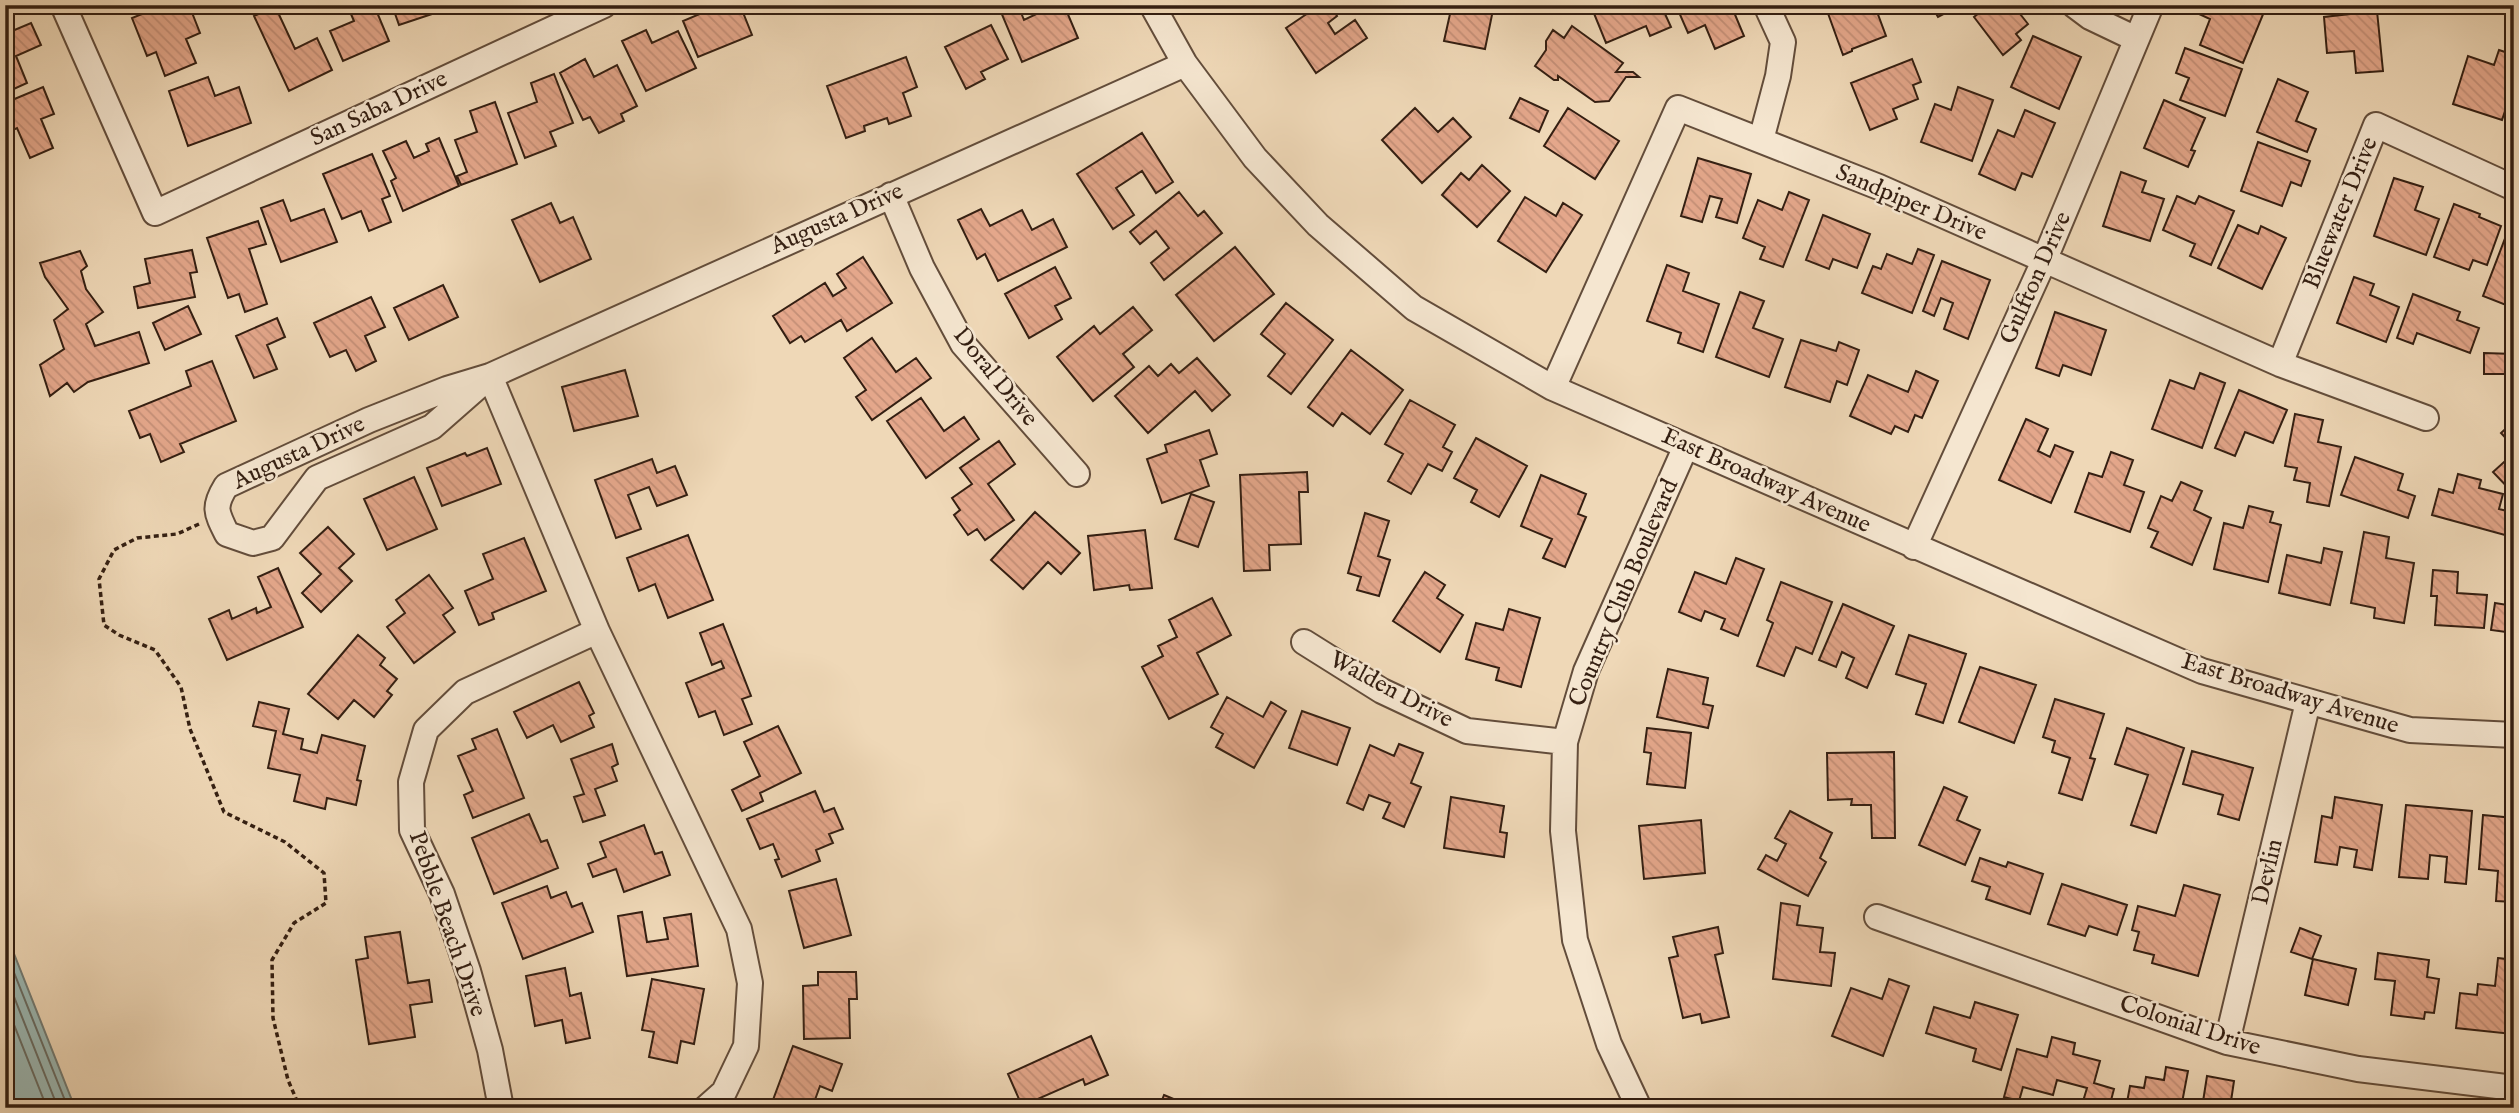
<svg xmlns="http://www.w3.org/2000/svg" width="2519" height="1113" viewBox="0 0 2519 1113" font-family="'IM FELL English',serif">
<defs>
<pattern id="building-back-hatch" width="6" height="6" patternUnits="userSpaceOnUse" patternTransform="scale(1.75)"><rect width="6" height="6" fill="#e4a78b"/><path d="M-1 5l2 2M0 0l6 6M5-1l2 2" fill="none" stroke="#c48f77"/></pattern>
</defs>
<rect width="100%" height="100%" fill="#efd8b7"/>
<filter id="stains"><feTurbulence type="fractalNoise" baseFrequency=".00286" numOctaves="4"/><feColorMatrix values="0 0 0 0 .2 0 0 0 0 .09 0 0 0 0 .02 0 0 0 .5 -.17"/></filter>
<radialGradient id="worn" r=".72"><stop offset=".6" stop-color="#630" stop-opacity="0"/><stop offset="1" stop-color="#630" stop-opacity=".3"/></radialGradient>
<path fill="#9bb9b5" stroke="#727b74" stroke-width="2" d="M5,931L75,1108H5Z"/>
<g fill="none" stroke-linecap="round" stroke-linejoin="round">
<path stroke="#686c64" stroke-width="2" d="M5,950L68,1108
M5,974L58,1108
M5,1002L47,1108"/>
</g>
<path fill="url(#building-back-hatch)" stroke="#341f12" stroke-width="2" d="M164,5H189L200,33L186,39L196,63L165,76L156,52L147,56L132,18Z
M347,5H374L389,41L343,61L330,31L354,21Z
M392,5H446L447,9L399,25Z
M713,5H740L752,35L698,57L683,21L714,8Z
M998,5H1018L1024,20L1047,9L1045,5H1064L1078,38L1022,62Z
M1320,5H1330L1337,16L1328,23L1335,34L1355,20L1367,38L1316,73L1286,28Z
M1452,5H1494L1485,49L1444,41Z
M1606,5H1661L1671,27L1650,36L1646,26L1606,43L1593,11Z
M1689,5H1731L1744,36L1715,49L1705,25L1688,33L1678,10Z
M1825,5H1886L1876,9L1886,36L1852,49V51L1843,55Z
M1931,5H1961L1938,17Z
M1989,5H2013L2028,24L2016,34L2021,40L2003,55L1974,17Z
M2203,5H2249L2264,12L2243,63L2200,45L2210,19L2199,14Z
M275,6L295,49L317,38L332,70L289,91L254,16Z
M2377,11L2383,71L2356,73L2354,51L2327,53L2324,17Z
M31,23L41,45L16,56L27,83L5,93V34Z
M991,25L1008,59L981,72L985,79L966,89L945,47Z
M1572,26L1623,63L1616,72H1633L1639,77H1626L1609,101L1595,102L1558,76V80H1554L1535,66L1546,50V41L1553,30L1564,38Z
M646,30L652,43L678,31L696,68L646,91L622,41Z
M2033,36L2081,57L2059,109L2011,87Z
M2185,48L2242,69L2225,116L2180,100L2189,78L2176,73Z
M2499,50L2514,55V84L2502,120L2453,104L2468,56L2494,65Z
M906,57L917,87L903,93L911,116L889,124L887,118L864,126L865,131L846,138L827,86Z
M585,59L594,77L617,65L637,106L621,114L624,121L599,133L590,117L583,120L560,73Z
M1912,59L1921,82L1913,85L1918,99L1893,109L1897,119L1870,130L1851,83Z
M554,74L573,123L550,132L556,146L525,158L508,113L537,102L531,83Z
M208,77L215,96L239,87L251,123L188,146L169,91Z
M2278,79L2308,92L2296,121L2316,129L2307,152L2257,132Z
M43,87L54,114L41,119L53,148L30,158L17,128L9,132L5,123V103Z
M1958,87L1993,100L1972,161L1921,142L1935,104L1951,110Z
M1520,98L1548,111L1539,132L1510,118Z
M2164,100L2205,118L2191,150L2195,151L2188,167L2144,148Z
M495,102L517,164L461,185L457,176L467,172L455,140L477,132L470,111Z
M1415,108L1438,132L1453,118L1471,137L1422,183L1382,140Z
M1568,108L1619,141L1595,179L1544,146Z
M2025,110L2055,123L2032,177L2022,173L2015,190L1979,174L1998,130L2014,137Z
M1142,133L1173,182L1156,193L1142,171L1116,188L1134,215L1113,229L1077,174Z
M439,138L459,186L403,211L391,181L396,178L383,151L406,141L414,158L429,151L426,144Z
M2258,142L2310,161L2301,186L2291,182L2282,206L2241,191Z
M372,154L390,196L382,199L391,222L369,231L361,211L342,219L323,174Z
M1698,158L1751,174L1737,223L1716,217L1722,199L1710,196L1702,222L1681,216Z
M1482,165L1510,191L1477,227L1442,195L1461,173L1469,180Z
M2121,172L2146,181L2142,192L2164,199L2150,241L2103,226Z
M2394,178L2423,187L2415,210L2439,219L2426,255L2374,236Z
M1179,192L1198,216L1204,211L1222,233L1164,280L1151,263L1169,248L1156,231L1140,244L1130,232Z
M1789,192L1809,200L1783,267L1760,259L1765,247L1743,238L1758,200L1782,210Z
M2177,196L2195,204L2199,196L2234,211L2211,265L2190,256L2195,244L2163,230Z
M1525,197L1556,216L1563,203L1582,215L1546,272L1498,241Z
M283,200L291,221L324,209L337,242L281,262L261,208Z
M551,203L560,223L573,217L591,259L540,282L512,220Z
M2454,204L2480,214L2479,217L2501,226L2487,265L2473,260L2469,270L2434,257Z
M981,209L990,226L1022,210L1032,230L1053,219L1067,247L998,281L985,254L977,259L958,220Z
M1823,215L1870,234L1857,268L1833,259L1829,269L1806,260Z
M258,221L266,244L249,249L267,304L245,312L239,294L228,298L207,238Z
M2238,225L2258,234L2261,226L2286,238L2262,289L2218,268Z
M2509,228L2514,229V284L2506,305L2483,296Z
M1235,247L1274,294L1214,341L1176,295Z
M1918,249L1934,255L1912,313L1862,293L1873,266L1881,269L1887,254L1912,264Z
M192,250L197,272L190,273L195,297L138,308L134,287L150,283L145,259Z
M80,251L87,266L81,271L86,289L103,312L86,324L95,346L139,332L149,363L88,382L74,392L67,383L50,396L40,365L64,349L54,320L68,309L45,277L40,263Z
M863,257L892,303L847,331L841,320L805,342L801,336L790,343L773,316L825,283L833,296L846,288L837,274Z
M1942,261L1990,280L1968,339L1944,329L1953,303L1941,298L1934,316L1923,311Z
M1667,265L1689,273L1683,291L1719,304L1703,352L1678,343L1681,333L1647,321Z
M1055,267L1071,298L1055,306L1062,319L1029,338L1005,294Z
M2354,277L2374,284L2370,295L2399,307L2386,342L2337,323Z
M443,285L458,317L409,340L394,308Z
M1740,292L1764,301L1753,328L1783,339L1769,377L1716,357Z
M2413,294L2460,312L2457,320L2479,328L2470,353L2417,333L2413,344L2397,338Z
M371,297L385,327L365,336L376,361L356,371L346,350L330,357L314,323Z
M1286,303L1333,340L1291,394L1268,376L1285,354L1261,334Z
M188,306L201,334L165,350L153,323Z
M1133,307L1152,330L1123,354L1134,367L1093,401L1057,357L1094,326L1100,334Z
M2055,312L2106,330L2091,375L2063,365L2059,376L2036,368Z
M277,318L285,337L267,345L277,369L254,378L236,336Z
M872,338L896,372L916,358L931,378L872,420L856,397L866,390L844,358Z
M1801,340L1836,351L1839,342L1859,350L1847,385L1837,381L1830,402L1785,387Z
M1351,350L1403,390L1370,434L1342,413L1333,426L1308,407Z
M2484,353L2514,354V407H2506V374H2484Z
M1197,358L1230,395L1212,411L1195,391L1148,433L1115,396L1149,366L1158,376L1171,364L1179,373Z
M212,361L236,421L180,444L184,452L161,462L150,434L140,438L129,411L191,386L186,371Z
M625,370L638,416L574,431L562,387Z
M1916,371L1938,381L1922,418L1915,415L1908,432L1895,426L1891,434L1850,416L1868,375L1908,392Z
M2200,373L2225,383L2202,448L2152,429L2170,380L2194,389Z
M2239,390L2287,410L2273,443L2245,432L2235,456L2215,448Z
M921,398L944,431L964,417L979,439L926,478L887,421Z
M1410,400L1455,425L1443,447L1452,452L1442,471L1428,464L1411,494L1388,481L1403,454L1385,444Z
M2295,414L2323,420L2318,442L2341,447L2329,506L2307,502L2310,483L2294,480L2297,468L2285,466Z
M2026,419L2048,429L2038,451L2050,457L2055,445L2073,452L2051,503L1999,480Z
M2514,421V447L2501,433Z
M1209,430L1217,454L1200,460L1209,486L1162,503L1147,459L1167,452L1165,445Z
M1476,438L1527,466L1499,517L1471,502L1477,490L1454,478Z
M999,441L1015,464L988,484L1014,520L985,540L977,529L968,535L954,515L960,510L952,498L972,484L960,468Z
M487,448L501,484L442,506L427,468L465,453L467,456Z
M2111,452L2133,460L2124,485L2144,492L2130,532L2075,512L2089,473L2102,477Z
M2514,453V494L2493,472Z
M2355,457L2403,474L2398,490L2415,496L2408,518L2341,495Z
M652,459L657,473L675,466L687,495L657,506L649,487L628,495L641,529L616,538L595,480Z
M1307,472L1308,492H1299L1301,544L1269,545L1270,570L1244,571L1240,475Z
M2458,474L2481,480L2479,488L2503,494L2499,509L2511,512L2505,535L2432,515L2439,489L2453,493Z
M1541,475L1586,494L1578,514L1586,517L1565,567L1543,558L1552,539L1521,526Z
M414,477L437,529L387,550L364,499Z
M2181,482L2202,491L2194,510L2211,518L2192,565L2151,547L2158,532L2148,528L2161,496L2172,501Z
M1191,494L1214,502L1198,547L1175,539Z
M2249,506L2273,512L2270,522L2281,525L2268,582L2214,569L2224,523L2243,528Z
M1035,512L1080,553L1061,574L1048,562L1023,589L991,560Z
M1365,513L1389,521L1378,556L1390,560L1379,596L1357,590L1361,577L1348,573Z
M328,527L354,554L339,568L352,581L321,612L302,593L321,574L300,553Z
M1145,530L1152,588L1130,590L1129,585L1094,590L1088,536Z
M2364,532L2389,537L2386,558L2414,563L2404,623L2374,618L2375,608L2351,603Z
M688,535L713,600L668,618L655,584L639,591L627,558Z
M524,538L546,591L492,613L494,619L479,625L465,591L493,579L483,554Z
M2324,548L2342,552L2330,605L2279,593L2287,555L2321,563Z
M1736,558L1764,569L1738,636L1721,629L1725,619L1705,611L1701,621L1679,612L1695,572L1726,584Z
M278,568L303,627L227,660L209,619L229,610L232,619L256,608L257,613L271,607L258,577Z
M2433,570L2458,572L2457,593L2487,595L2484,628L2435,625L2437,596H2431Z
M1425,572L1445,585L1437,598L1463,615L1440,652L1393,621Z
M429,575L453,608L443,615L455,632L414,663L387,627L405,613L396,600Z
M1781,582L1832,602L1812,654L1796,647L1784,676L1757,666L1773,623L1767,620Z
M1212,598L1231,635L1197,653L1218,694L1169,719L1142,667L1163,656L1158,646L1177,637L1169,620Z
M2495,603L2514,606V633L2491,630Z
M1843,604L1894,626L1867,688L1846,678L1854,658L1842,652L1836,667L1819,660Z
M1509,609L1540,618L1521,687L1496,680L1499,668L1466,659L1476,623L1503,630Z
M723,624L751,696L742,699L752,724L724,735L715,711L699,717L686,683L724,668L721,661L712,665L700,633Z
M358,635L385,658L380,665L397,679L387,691L392,695L374,717L354,700L338,719L308,694Z
M1909,635L1966,654L1943,723L1916,714L1926,684L1896,674Z
M1980,667L2036,685L2014,743L1959,722Z
M1668,669L1708,678L1703,704L1713,706L1708,728L1657,717Z
M579,682L594,713L589,716L594,727L561,742L553,725L527,738L514,712Z
M1227,697L1263,717L1271,702L1286,711L1254,768L1216,747L1223,734L1211,727Z
M2055,699L2104,714L2090,758L2095,759L2082,800L2059,793L2070,758L2052,752L2055,741L2043,737Z
M259,702L289,709L283,734L303,739L301,749L317,753L322,735L365,746L357,780L361,781L356,805L327,798L325,809L294,801L300,775L268,768L276,731L253,726Z
M1302,711L1350,728L1337,765L1289,748Z
M778,726L801,773L760,793L763,801L742,811L732,790L760,776L744,742Z
M1647,728L1691,733L1685,788L1647,784L1651,753L1644,752Z
M2127,728L2184,748L2156,833L2131,825L2148,775L2115,764Z
M497,729L524,798L473,818L464,795L473,791L458,756L476,749L472,739Z
M612,744L618,764L612,767L617,781L595,789L605,815L583,822L574,797L584,794L571,759Z
M1399,744L1423,753L1411,783L1421,787L1404,827L1383,818L1390,803L1369,795L1363,810L1347,803L1370,745L1394,756Z
M2192,751L2253,768L2239,820L2218,814L2223,795L2183,784Z
M1894,752L1895,838H1872L1871,805H1851L1852,799L1828,800L1827,753Z
M1944,787L1967,797L1957,820L1980,830L1965,865L1919,845Z
M815,791L824,812L834,808L843,829L829,834L833,843L816,850L820,861L782,877L775,860L779,859L773,844L760,849L747,819Z
M1451,797L1504,806L1500,832L1507,833L1504,857L1444,848Z
M2335,797L2382,805L2372,870L2354,867L2357,850L2340,847L2337,865L2315,862L2322,816L2332,818Z
M2406,805L2472,811L2466,884L2445,882L2447,857L2430,855L2428,879L2399,877Z
M1790,811L1832,833L1820,858L1826,862L1808,896L1758,869L1766,855L1777,861L1786,844L1775,838Z
M529,814L541,842L547,840L558,868L494,894L472,838Z
M2483,815L2514,818V902L2496,901L2498,871L2479,869Z
M1701,820L1705,873L1644,879L1639,826Z
M644,825L655,854L662,852L670,875L624,892L616,869L593,877L588,864L606,857L600,842Z
M1980,858L2006,867L2008,862L2043,874L2030,914L1986,899L1990,887L1972,881Z
M836,879L851,935L804,948L789,891Z
M2062,884L2127,905L2117,935L2089,926L2085,936L2048,924Z
M2184,885L2220,895L2198,976L2152,963L2154,955L2134,950L2139,932L2132,930L2138,906L2175,916Z
M547,886L551,898L566,892L572,907L582,903L593,932L523,959L502,903Z
M1781,903L1800,906L1797,925L1823,928L1820,952L1835,953L1831,986L1773,979Z
M642,912L647,942L668,939L664,918L691,914L698,966L627,976L618,916Z
M1718,927L1723,953L1715,955L1729,1017L1702,1023L1700,1014L1683,1018L1669,958L1678,956L1673,937Z
M2300,928L2321,936L2312,959L2291,952Z
M400,932L408,983L429,980L432,1002L410,1005L415,1037L369,1044L356,960L368,958L365,937Z
M2378,953L2429,960L2427,977L2439,979L2434,1013L2425,1012L2424,1019L2391,1015L2395,981L2375,979Z
M2498,958L2514,960L2512,1034L2456,1028L2460,993L2477,995L2478,984L2495,986Z
M2313,959L2356,969L2348,1005L2305,995Z
M565,968L570,996L581,993L590,1038L566,1043L562,1020L535,1026L526,976Z
M818,972H856L857,999H849L850,1038L804,1039L803,986L818,985Z
M652,979L704,989L694,1044L681,1041L677,1063L649,1057L654,1032L642,1030Z
M1889,979L1909,986L1883,1056L1832,1036L1851,988L1882,999Z
M1975,1002L2018,1015L2001,1070L1973,1061L1976,1049L1926,1033L1934,1007L1970,1018Z
M1091,1036L1108,1075L1085,1085L1083,1079L1022,1106L1008,1074Z
M2052,1037L2075,1043L2073,1054L2100,1061L2094,1083L2114,1089L2109,1108H2081L2087,1088L2057,1080L2053,1095L2023,1087L2019,1101L2004,1097L2017,1049L2047,1057Z
M793,1046L842,1064L832,1091L820,1086L812,1108H770Z
M2166,1067L2188,1071L2181,1108H2126L2130,1086L2144,1088L2146,1077L2164,1080Z
M2207,1076L2234,1081L2230,1108H2202Z
M1164,1095L1195,1108H1159Z
M2319,1102L2342,1104V1108H2319Z"/>
<g fill="none" stroke-linecap="round" stroke-linejoin="round">
<defs>
<path id="minor" d="M63,5L155,213L604,5
M1152,5L1185,64L1255,158L1318,225L1414,308L1553,388L2202,671L2410,730L2514,735
M2074,5L2090,17L2136,39
M1761,140L1778,76L1783,42L1766,5
M891,195L922,268L963,344L1077,474
M2280,364L2376,125L2514,188
M490,376L432,427L317,478L272,538L253,543L227,534C216,512 213,507 226,486L369,420L447,389L490,376L1185,64
M490,376L597,631
M1553,388L1678,108L1879,187L2280,364L2426,418
M1914,547L2044,261L2151,5
M1304,642L1382,691L1467,731L1565,742
M1877,917L2227,1042L2358,1069L2514,1088
M2227,1042L2308,702
M501,1108L490,1050L468,971L442,894L412,830L411,782L426,730L465,692L597,631L739,929L750,983L746,1046L724,1092L706,1108
M1639,1108L1609,1044L1575,940L1563,831L1565,742L1586,671L1686,446"/>
</defs>
<use href="#minor" stroke="#634d3b" stroke-width="28"/>
<path stroke="#341f12" stroke-width="3.5" stroke-dasharray="5 3.5" stroke-linecap="butt" d="M199,524L177,534L137,538L114,550L99,579L104,625L119,635L155,650L181,687L190,729L224,812L285,842L324,873L326,903L294,923L272,960L273,1018L288,1080L300,1108"/>
<use href="#minor" stroke="#f5e6d0" stroke-width="24"/>
</g>
<g text-anchor="middle" dominant-baseline="central" stroke-width="5" stroke-linejoin="round" paint-order="stroke">
<g font-size="24" fill="#341f12" stroke="#f5e6d0">
<text transform="translate(379 109) rotate(-25)">San Saba Drive</text>
<text transform="translate(1911 203) rotate(23)">Sandpiper Drive</text>
<text transform="translate(2341 213) rotate(-68)">Bluewater Drive</text>
<text transform="translate(837 219) rotate(-24)">Augusta Drive</text>
<text transform="translate(2036 278) rotate(-66)">Gulfton Drive</text>
<text transform="translate(995 377) rotate(51)">Doral Drive</text>
<text transform="translate(299 453) rotate(-25)">Augusta Drive</text>
<text transform="translate(1766 481) rotate(24)">East Broadway Avenue</text>
<text transform="translate(1624 593) rotate(-67)">Country Club Boulevard</text>
<text transform="translate(1391 690) rotate(28)">Walden Drive</text>
<text transform="translate(2290 694) rotate(17)">East Broadway Avenue</text>
<text transform="translate(2268 872) rotate(-77)">Devlin</text>
<text transform="translate(447 924) rotate(71)">Pebble Beach Drive</text>
<text transform="translate(2190 1026) rotate(18)">Colonial Drive</text>
</g>
</g>
<rect width="2519" height="1113" fill="none" stroke="#efd8b7" stroke-width="28"/>
<rect x="7" y="7" width="2505" height="1099" fill="none" stroke="#341f12" stroke-width="3.5"/>
<rect x="14" y="14" width="2491" height="1085" fill="none" stroke="#341f12" stroke-width="2"/>
<rect width="100%" height="100%" filter="url(#stains)"/>
<rect width="100%" height="100%" fill="url(#worn)"/>
</svg>
